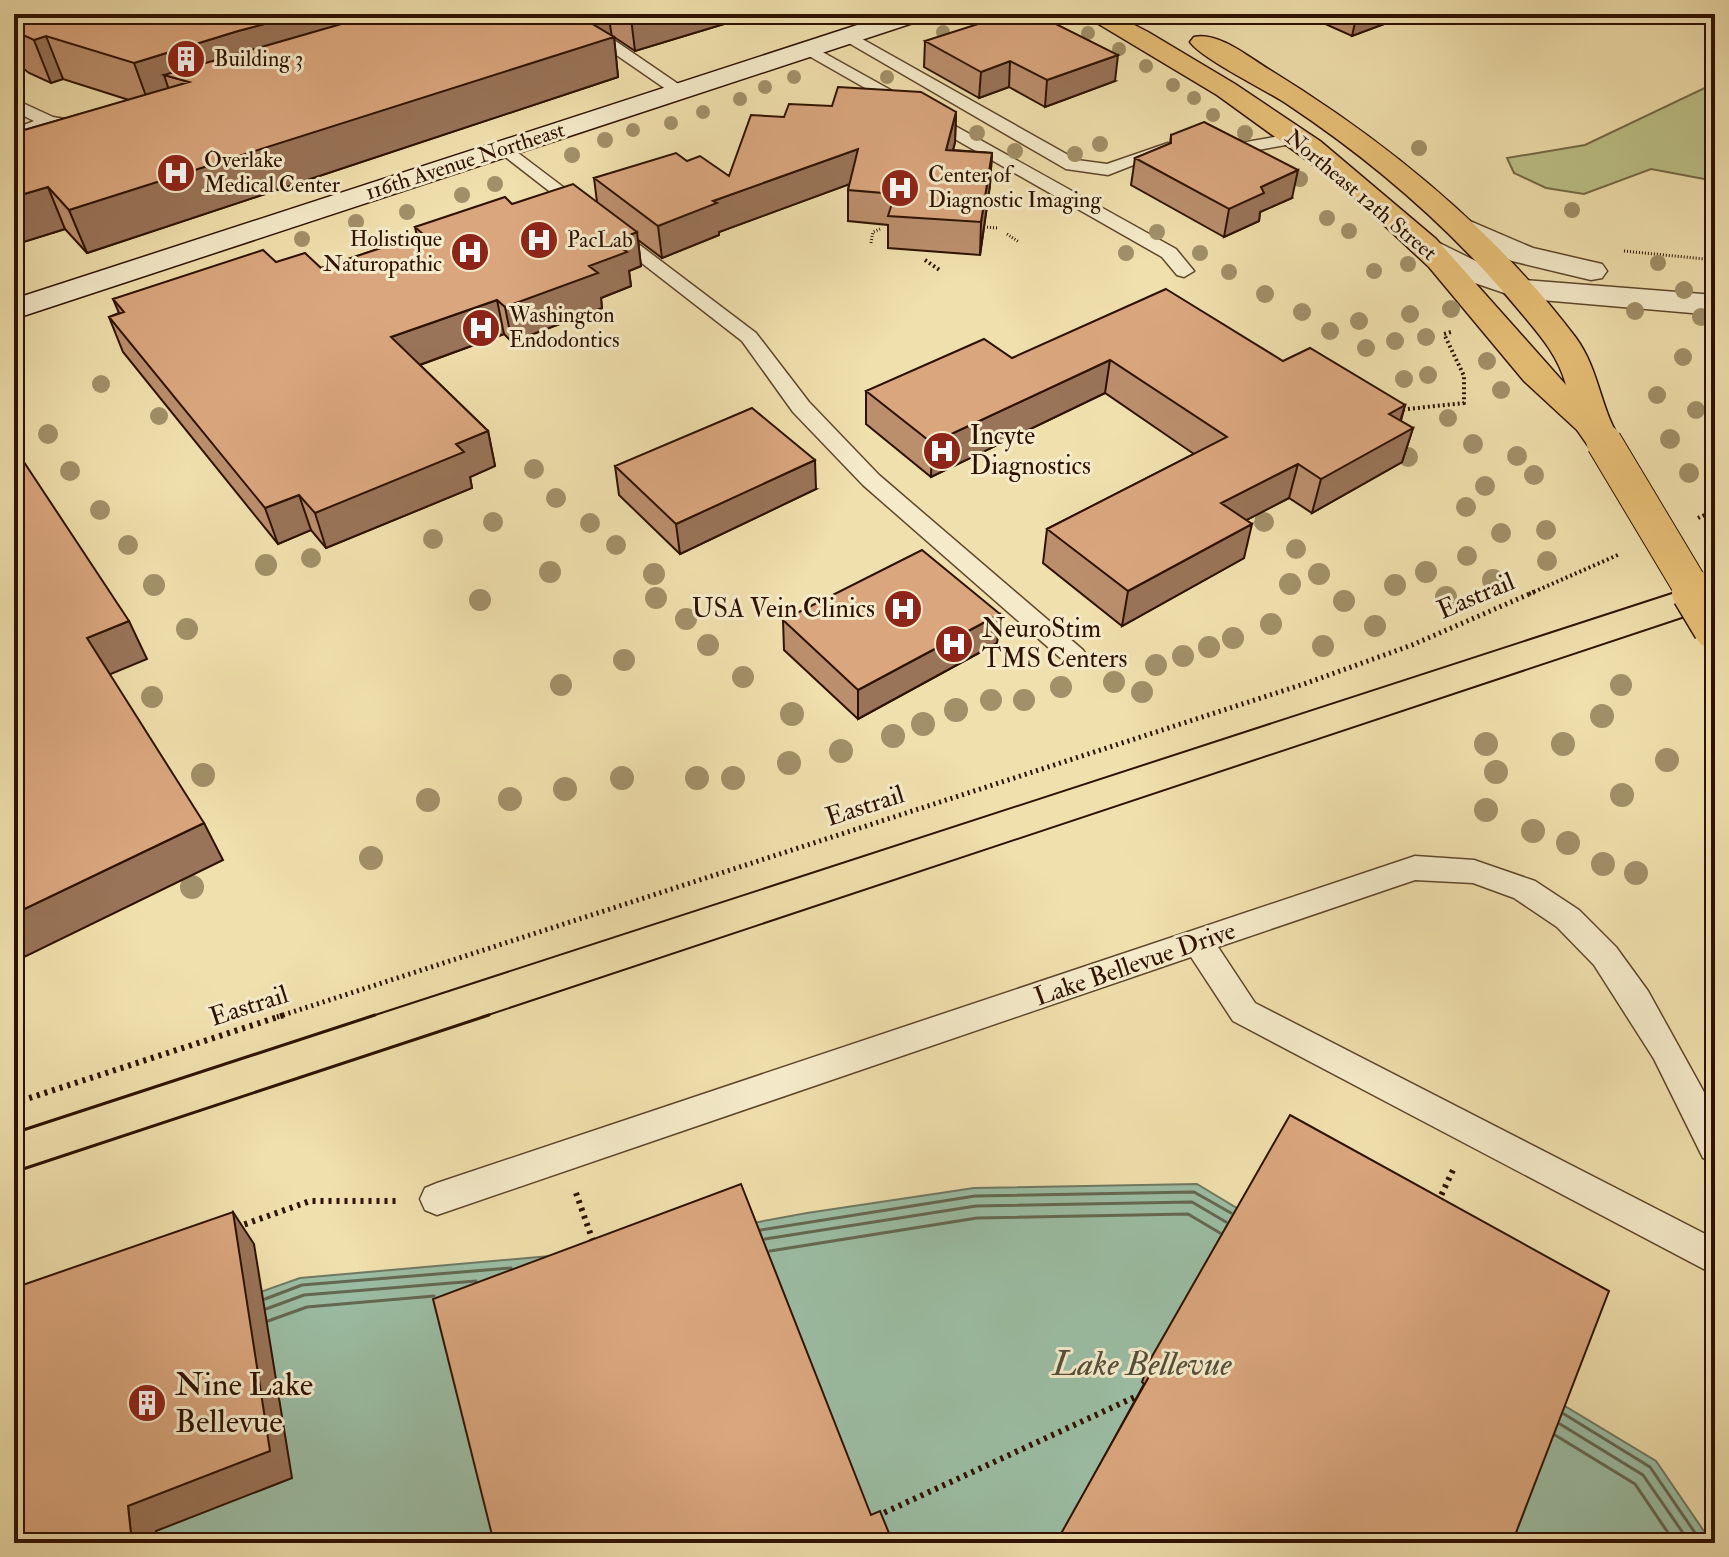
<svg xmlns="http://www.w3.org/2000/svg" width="1729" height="1557" viewBox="0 0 1729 1557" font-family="'IM FELL Double Pica',serif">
<rect width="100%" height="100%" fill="#f0e0ad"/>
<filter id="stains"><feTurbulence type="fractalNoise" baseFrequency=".0025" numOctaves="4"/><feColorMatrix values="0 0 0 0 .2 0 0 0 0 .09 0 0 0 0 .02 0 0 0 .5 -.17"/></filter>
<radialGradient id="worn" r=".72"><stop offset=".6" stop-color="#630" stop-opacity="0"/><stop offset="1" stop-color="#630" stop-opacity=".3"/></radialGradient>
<path fill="#bcc188" stroke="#756a44" stroke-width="2" d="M1715,83V181L1651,169L1584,194L1546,188L1514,173L1507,158L1585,145Z"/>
<path fill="#9bbea5" stroke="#6f7963" stroke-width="2" d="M1197,1184L1656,1461L1712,1543H14V1379L300,1278L596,1252L807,1213L974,1188Z"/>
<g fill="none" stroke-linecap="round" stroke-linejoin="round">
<path stroke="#646852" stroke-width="3" d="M761,1230L975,1196L1194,1192L1231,1213
M765,1239L976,1206L1192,1202L1226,1222
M770,1251L977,1218L1188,1214L1220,1233
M265,1299L302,1285L511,1268
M266,1309L304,1295L476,1281
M268,1321L307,1307L434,1296
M1564,1414L1650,1467L1702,1543
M1560,1424L1643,1475L1690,1543
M1555,1435L1635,1484L1675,1543"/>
<defs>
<path id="service" d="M557,14H576L687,90L679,95L673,94Z
M848,31L1077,160L1107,164L1168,143L1177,148L1108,175L1066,169L842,39L840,36Z
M808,44L1176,249L1194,271L1184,277L1177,275L1162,257L802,52V46Z
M14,99L53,117L82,122L92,131L83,136L65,128H48L14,142V129L34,121L14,111Z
M1297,133L1306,138L1303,142L1246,152L1207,139L1216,134L1246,142Z
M505,143L756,333L809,402L879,475L1083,650L1087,656L1083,662H1065L863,485L793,412L742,341L499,152V144Z
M1415,856L1474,860L1535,881L1579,910L1616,947L1648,991L1715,1112V1162L1703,1158L1654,1059L1594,965L1557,927L1514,898L1473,883L1415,880L1218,947L1255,1003L1715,1239V1275L1233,1021L1191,957L437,1215L425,1210L420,1199L425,1188L437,1183Z"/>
<path id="tertiary" d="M1458,216L1533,248L1602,264L1607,271L1602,278L1591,280L1512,261L1447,231L1443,225L1447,219Z
M1425,236L1482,264L1524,280L1715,295V315L1519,298L1460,278L1414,251L1410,245L1414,239Z"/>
<path id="secondary" d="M891,14H928L925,19L14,319V299Z"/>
<path id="primary" d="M1082,14H1113L1148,32L1235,84L1320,141L1436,239L1566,385C1558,354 1537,332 1518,309C1451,228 1374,162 1287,104C1266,90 1202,59 1190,42L1194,37C1218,31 1250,58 1270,70C1387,142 1493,228 1576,338C1600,371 1600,410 1622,442L1617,450L1604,453L1591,450L1577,430L1524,381L1429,267L1340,184L1217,95Z"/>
</defs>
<use href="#service" stroke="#5e462b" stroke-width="3"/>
<use href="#tertiary" stroke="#5e462b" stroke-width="3"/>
<use href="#secondary" stroke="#2e1200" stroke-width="3"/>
<use href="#primary" stroke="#2e1200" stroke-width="3"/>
<path stroke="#2e1200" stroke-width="3" stroke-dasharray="1 2" stroke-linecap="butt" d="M1674,14L1715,24
M984,227L998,228
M1007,234L1019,242
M871,243L873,232L880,229
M1624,251L1715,260"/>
<path stroke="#2e1200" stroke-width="4" stroke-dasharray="2 3" stroke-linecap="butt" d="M1709,259L1715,260
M925,260L941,271
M1398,410L1464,403V376L1444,334L1451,332
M1698,518L1715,510
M1529,594L1620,554"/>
<path stroke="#2e1200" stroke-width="5" stroke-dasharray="2 4" stroke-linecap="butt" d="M277,1017L1304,684L1412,645L1534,592"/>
<path stroke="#2e1200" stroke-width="6" stroke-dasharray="3 5" stroke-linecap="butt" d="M14,1103L284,1015
M576,1193L594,1244
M1438,1202L1454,1168
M237,1227L310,1201H399
M877,1516L1137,1396L1141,1399"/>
<use href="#service" fill="#f5ebca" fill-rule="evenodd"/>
<use href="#tertiary" fill="#f5ebca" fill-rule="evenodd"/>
<use href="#secondary" fill="#f5ebca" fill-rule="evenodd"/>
<use href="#primary" fill="#e8c076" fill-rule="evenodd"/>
<path stroke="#2e1200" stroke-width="2" d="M369,1017L1715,579
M482,1017L1715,607"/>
<path stroke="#2e1200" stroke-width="3" d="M14,1133L375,1015
M14,1172L489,1015"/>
<defs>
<path id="primary-bridge-far1" d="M1604,442L1695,594"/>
<path id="primary-bridge" d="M1694,592L1715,627"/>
</defs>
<use href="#primary-bridge-far1" stroke="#2e1200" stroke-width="37" stroke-linecap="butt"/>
<use href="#primary-bridge" stroke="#2e1200" stroke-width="47" stroke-linecap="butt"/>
<use href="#primary-bridge-far1" stroke="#e8c076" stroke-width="35"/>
<use href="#primary-bridge" stroke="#e8c076" stroke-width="44"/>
</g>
<g fill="#a19068">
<circle cx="943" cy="32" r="7"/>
<circle cx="1088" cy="33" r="7"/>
<circle cx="1119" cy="49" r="7"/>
<circle cx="1146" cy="66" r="7"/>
<circle cx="794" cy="77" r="7"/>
<circle cx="887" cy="77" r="7"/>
<circle cx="1173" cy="85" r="7"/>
<circle cx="765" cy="87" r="7"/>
<circle cx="1194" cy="98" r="7"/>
<circle cx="740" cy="99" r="7"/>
<circle cx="703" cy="112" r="7"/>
<circle cx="1213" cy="115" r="7"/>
<circle cx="671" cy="123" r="7"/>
<circle cx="633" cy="130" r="7"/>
<circle cx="977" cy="133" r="8"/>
<circle cx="1245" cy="133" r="8"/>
<circle cx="605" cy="140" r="8"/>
<circle cx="1100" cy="144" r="8"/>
<circle cx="1419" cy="148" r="8"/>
<circle cx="1015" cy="151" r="8"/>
<circle cx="1075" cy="154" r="8"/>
<circle cx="572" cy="155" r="8"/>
<circle cx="1300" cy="179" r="8"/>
<circle cx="495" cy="184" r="8"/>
<circle cx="462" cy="195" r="8"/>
<circle cx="1572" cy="210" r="8"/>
<circle cx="407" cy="212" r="8"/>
<circle cx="1327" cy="218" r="8"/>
<circle cx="356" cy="222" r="8"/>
<circle cx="1349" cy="231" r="8"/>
<circle cx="1157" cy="232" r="8"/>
<circle cx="302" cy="239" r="8"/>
<circle cx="1126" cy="253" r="8"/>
<circle cx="1200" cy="253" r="8"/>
<circle cx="1658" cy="263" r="8"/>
<circle cx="1408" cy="264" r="8"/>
<circle cx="1374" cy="271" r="8"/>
<circle cx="1229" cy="272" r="8"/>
<circle cx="1684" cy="290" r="9"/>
<circle cx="1265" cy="294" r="9"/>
<circle cx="1451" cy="309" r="9"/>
<circle cx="1635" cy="311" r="9"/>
<circle cx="1302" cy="312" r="9"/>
<circle cx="1410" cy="314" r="9"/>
<circle cx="1701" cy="317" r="9"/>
<circle cx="1359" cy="321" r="9"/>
<circle cx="1330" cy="331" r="9"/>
<circle cx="1426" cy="337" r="9"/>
<circle cx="1395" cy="341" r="9"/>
<circle cx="1366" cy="348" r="9"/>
<circle cx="1683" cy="357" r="9"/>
<circle cx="1487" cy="361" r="9"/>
<circle cx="1428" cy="375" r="9"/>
<circle cx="1404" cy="379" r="9"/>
<circle cx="101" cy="384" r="9"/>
<circle cx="1501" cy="390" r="9"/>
<circle cx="1657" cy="395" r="9"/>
<circle cx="1696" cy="410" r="9"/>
<circle cx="159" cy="416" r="9"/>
<circle cx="1448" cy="418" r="9"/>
<circle cx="48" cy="434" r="10"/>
<circle cx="1670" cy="439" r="10"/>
<circle cx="1473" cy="444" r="10"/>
<circle cx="1517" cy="456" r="10"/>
<circle cx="1408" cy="457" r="10"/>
<circle cx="534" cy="469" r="10"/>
<circle cx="70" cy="471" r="10"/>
<circle cx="1689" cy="473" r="10"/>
<circle cx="1534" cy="475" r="10"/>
<circle cx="1485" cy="486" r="10"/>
<circle cx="556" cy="498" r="10"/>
<circle cx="1466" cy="507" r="10"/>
<circle cx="100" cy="510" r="10"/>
<circle cx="493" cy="522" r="10"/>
<circle cx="1264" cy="522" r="10"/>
<circle cx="590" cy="523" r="10"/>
<circle cx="1546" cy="530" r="10"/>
<circle cx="1501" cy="533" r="10"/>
<circle cx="433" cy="539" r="10"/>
<circle cx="128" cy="545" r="10"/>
<circle cx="616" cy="545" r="10"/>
<circle cx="1296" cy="549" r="10"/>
<circle cx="1467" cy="556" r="10"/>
<circle cx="311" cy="558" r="10"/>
<circle cx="1547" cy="561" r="10"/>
<circle cx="266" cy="565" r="11"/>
<circle cx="550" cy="572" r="11"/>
<circle cx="1426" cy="572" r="11"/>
<circle cx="654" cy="574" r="11"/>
<circle cx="1319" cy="574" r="11"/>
<circle cx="1493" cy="580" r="11"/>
<circle cx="1290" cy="584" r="11"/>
<circle cx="154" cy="585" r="11"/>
<circle cx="1395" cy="585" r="11"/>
<circle cx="1446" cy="597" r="11"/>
<circle cx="656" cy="598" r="11"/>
<circle cx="480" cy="600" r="11"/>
<circle cx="1344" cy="601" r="11"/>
<circle cx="686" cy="619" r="11"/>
<circle cx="1271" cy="624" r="11"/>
<circle cx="1375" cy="626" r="11"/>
<circle cx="187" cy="629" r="11"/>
<circle cx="1233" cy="638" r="11"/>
<circle cx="708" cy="645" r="11"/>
<circle cx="1323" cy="646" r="11"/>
<circle cx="1209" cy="647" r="11"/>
<circle cx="1183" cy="656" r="11"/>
<circle cx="624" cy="660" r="11"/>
<circle cx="1156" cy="665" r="11"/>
<circle cx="743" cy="677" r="11"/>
<circle cx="1114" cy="682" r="11"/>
<circle cx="561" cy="685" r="11"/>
<circle cx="1621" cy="685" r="11"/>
<circle cx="1061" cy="687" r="11"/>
<circle cx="1142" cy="692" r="11"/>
<circle cx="152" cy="697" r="11"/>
<circle cx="991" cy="700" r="11"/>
<circle cx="1024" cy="700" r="11"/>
<circle cx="956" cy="710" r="12"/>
<circle cx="792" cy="714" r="12"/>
<circle cx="1602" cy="716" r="12"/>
<circle cx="923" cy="724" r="12"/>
<circle cx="893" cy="736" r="12"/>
<circle cx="1486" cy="744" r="12"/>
<circle cx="1563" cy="744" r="12"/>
<circle cx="841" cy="751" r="12"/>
<circle cx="1667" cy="760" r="12"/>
<circle cx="789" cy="763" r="12"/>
<circle cx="1496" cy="772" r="12"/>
<circle cx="203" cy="775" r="12"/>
<circle cx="622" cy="778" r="12"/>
<circle cx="697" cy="778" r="12"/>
<circle cx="733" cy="778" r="12"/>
<circle cx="565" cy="789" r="12"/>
<circle cx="1622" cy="795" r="12"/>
<circle cx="510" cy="799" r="12"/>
<circle cx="428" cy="800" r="12"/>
<circle cx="1486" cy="810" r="12"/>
<circle cx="1533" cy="831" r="12"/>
<circle cx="1568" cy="843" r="12"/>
<circle cx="371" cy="858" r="12"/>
<circle cx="1603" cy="864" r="12"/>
<circle cx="1636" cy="873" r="12"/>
<circle cx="192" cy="887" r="12"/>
</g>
<path fill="#bb8f6c" stroke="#2e1200" stroke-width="2" d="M14,14H757L635,51L611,35L614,37L618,77L87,253L65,229L14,245V133L129,100L63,79L51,83L29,73L14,61Z
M1303,14H1411L1352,36Z
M925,41L1115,81L1045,107L1009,87L979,98L924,67Z
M832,106L956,112L955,142L953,150L992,153L990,185L980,255L888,248V225L848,221V190L849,184L719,232V235L662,258L638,240L641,266L629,271L631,286L601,298L602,308L512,342L504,334L420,365L488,431L495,466L470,477L472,488L326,548L311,530L278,544L123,352L109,317L119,313L113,299L276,262L321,268L417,236L415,227L512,204L597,202L594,178L687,161L729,176L784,117Z
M1171,135L1292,198L1260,212L1259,221L1224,237L1131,185L1135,158L1170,144Z
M1012,358L1283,361L1405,405L1401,421L1413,428L1402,462L1312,513L1289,498L1246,520L1244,558L1122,626L1043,563L1047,529L1194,454L1105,393L931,477L866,424V391Z
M615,466L816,489L680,554L619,495Z
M1000,614L997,643L858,719L784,650L783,620Z
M1150,1360L1512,1543H1057L1144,1384L1142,1382Z"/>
<path fill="#997458" stroke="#2e1200" stroke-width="2" d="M302,14H448L189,82L164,75L172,99L150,107L134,63L238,31Z
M646,14H757L635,51L631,18Z
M1357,14H1411L1352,36Z
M609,18L612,38L614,37L618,77L87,253L69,210L591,23Z
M46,36L63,79L51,83L34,40Z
M1118,55L1115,81L1045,107L1047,80Z
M1010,61L1009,87L979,98L981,72Z
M956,112L955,142L945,181L946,150Z
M858,149V181L719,232V235L662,258L658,226L713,201Z
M992,153L990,185L980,255L981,222Z
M1298,170L1292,198L1260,212L1259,221L1224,237L1229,209L1261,187Z
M48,187L65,229L14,245V197Z
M637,232L641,266L629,271L631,286L601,298L602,308L512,342L505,307L589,266L613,242Z
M497,300L504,334L400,372L391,337Z
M1110,360L1105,393L931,477L932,443Z
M1405,405L1395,438L1413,428L1402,462L1312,513L1321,479L1389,414Z
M488,431L495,466L470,477L472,488L326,548L315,513L456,444Z
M815,460L816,489L680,554L676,524Z
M1298,464L1289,498L1214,537L1221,503Z
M299,495L311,530L278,544L265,508Z
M1252,524L1244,558L1122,626L1128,591Z
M1000,614L997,643L858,719V690Z
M129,621L147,659L106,676L87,638Z
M204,823L223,860L14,962V914Z
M233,1212L254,1244L292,1478L156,1531L157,1543H132L128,1506Z"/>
<path fill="#daa67e" stroke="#2e1200" stroke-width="2" d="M14,14H302L238,31L134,63L46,36L34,40L14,31Z
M376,14H604L609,18L591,23L614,37L69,210L48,187L14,197V133L189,82L164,75Z
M625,14H646L631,18Z
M1009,14H1036L1118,55L1047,80L1010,61L981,72L925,41Z
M838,87L921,92L956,112L946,150L992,153L981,222L888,216L895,194L848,190L858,149L713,201L717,203L658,226L594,178L676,153L687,161L700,156L729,176L751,115L784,117L789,104L832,106Z
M1204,122L1298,170L1261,187L1264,193L1229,209L1135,158L1171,143V135Z
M573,184L637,232L613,242L627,252L589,266L598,273L505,307L497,300L391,337L488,431L456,444L464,452L315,513L299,495L265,508L109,317L124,312L113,299L263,250L276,262L305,253L321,268L423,234L415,227L505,197L512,204Z
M1166,289L1283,361L1310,348L1405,405L1389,414L1413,428L1321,479L1298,464L1221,503L1252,524L1128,591L1047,529L1227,437L1110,360L932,443L866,391L984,339L1012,358Z
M752,408L815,460L676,524L615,466Z
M14,447L129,621L87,638L204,823L14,914Z
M922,550L1000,614L858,690L783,620Z
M1290,1115L1609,1291L1512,1543H1064L1058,1539L1156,1364L1150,1360Z
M741,1184L871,1515L880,1511L893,1543H494L433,1299Z
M233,1212L270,1451L128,1506L132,1543H14V1288Z"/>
<defs>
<symbol id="building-disc" viewBox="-11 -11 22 22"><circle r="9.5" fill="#8f2418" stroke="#f5ebca"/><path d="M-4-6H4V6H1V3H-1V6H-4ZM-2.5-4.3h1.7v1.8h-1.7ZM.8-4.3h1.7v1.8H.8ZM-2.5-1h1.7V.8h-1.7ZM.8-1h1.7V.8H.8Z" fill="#fff"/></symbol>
<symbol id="hospital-disc" viewBox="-11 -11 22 22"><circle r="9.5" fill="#8f2418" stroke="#f5ebca"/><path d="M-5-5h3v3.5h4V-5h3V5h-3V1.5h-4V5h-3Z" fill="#fff"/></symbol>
</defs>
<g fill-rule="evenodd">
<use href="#building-disc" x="164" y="37" width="44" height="44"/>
<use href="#hospital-disc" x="154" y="151" width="44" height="44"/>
<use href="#hospital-disc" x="878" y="166" width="44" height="44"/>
<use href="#hospital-disc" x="517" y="218" width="44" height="44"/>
<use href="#hospital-disc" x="448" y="230" width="44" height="44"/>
<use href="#hospital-disc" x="459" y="306" width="44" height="44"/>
<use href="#hospital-disc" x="920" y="429" width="44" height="44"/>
<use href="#hospital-disc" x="881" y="587" width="44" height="44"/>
<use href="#hospital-disc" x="932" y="622" width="44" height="44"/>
<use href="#building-disc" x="125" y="1381" width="44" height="44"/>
</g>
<g text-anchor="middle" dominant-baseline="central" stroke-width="6" stroke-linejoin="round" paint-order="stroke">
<g font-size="22" fill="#2e1200" stroke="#f5ebca" text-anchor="start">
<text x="214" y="59">Building 3</text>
<text x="204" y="160">Overlake<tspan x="204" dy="25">Medical Center</tspan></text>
<text x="928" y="175">Center of<tspan x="928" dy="25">Diagnostic Imaging</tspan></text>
<text x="442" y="239" text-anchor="end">Holistique<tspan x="442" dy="25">Naturopathic</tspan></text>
<text x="567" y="240">PacLab</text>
<text x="509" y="315">Washington<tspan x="509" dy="25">Endodontics</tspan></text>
</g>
<g font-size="22" fill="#2e1200" stroke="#f5ebca">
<text transform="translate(465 161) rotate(-18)">116th Avenue Northeast</text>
<text transform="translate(1361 195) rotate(40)">Northeast 12th Street</text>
</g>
<g font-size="26" fill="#2e1200" stroke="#f5ebca" text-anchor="start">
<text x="970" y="436">Incyte<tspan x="970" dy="30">Diagnostics</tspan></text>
<text x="875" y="609" text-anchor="end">USA Vein Clinics</text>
<text x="982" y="629">NeuroStim<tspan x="982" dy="30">TMS Centers</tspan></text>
</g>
<g font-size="26" fill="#2e1200" stroke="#f5ebca">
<text transform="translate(1476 596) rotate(-23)">Eastrail</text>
<text transform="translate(865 806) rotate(-18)">Eastrail</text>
<text transform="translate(1135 964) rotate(-19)">Lake Bellevue Drive</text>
<text transform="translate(249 1006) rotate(-18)">Eastrail</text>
</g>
<g font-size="32" fill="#2e1200" stroke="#f5ebca" text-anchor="start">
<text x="175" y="1385">Nine Lake<tspan x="175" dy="37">Bellevue</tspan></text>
</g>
<g font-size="34" font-style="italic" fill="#544e3a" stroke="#f5ebca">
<text x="1142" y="1364">Lake Bellevue</text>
</g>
</g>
<rect width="1729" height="1557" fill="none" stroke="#f0e0ad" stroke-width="48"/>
<rect x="16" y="16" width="1697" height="1525" fill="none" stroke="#2e1200" stroke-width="4"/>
<rect x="24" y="24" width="1681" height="1509" fill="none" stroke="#2e1200" stroke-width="2"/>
<rect width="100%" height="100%" filter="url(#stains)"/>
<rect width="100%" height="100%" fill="url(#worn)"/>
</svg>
